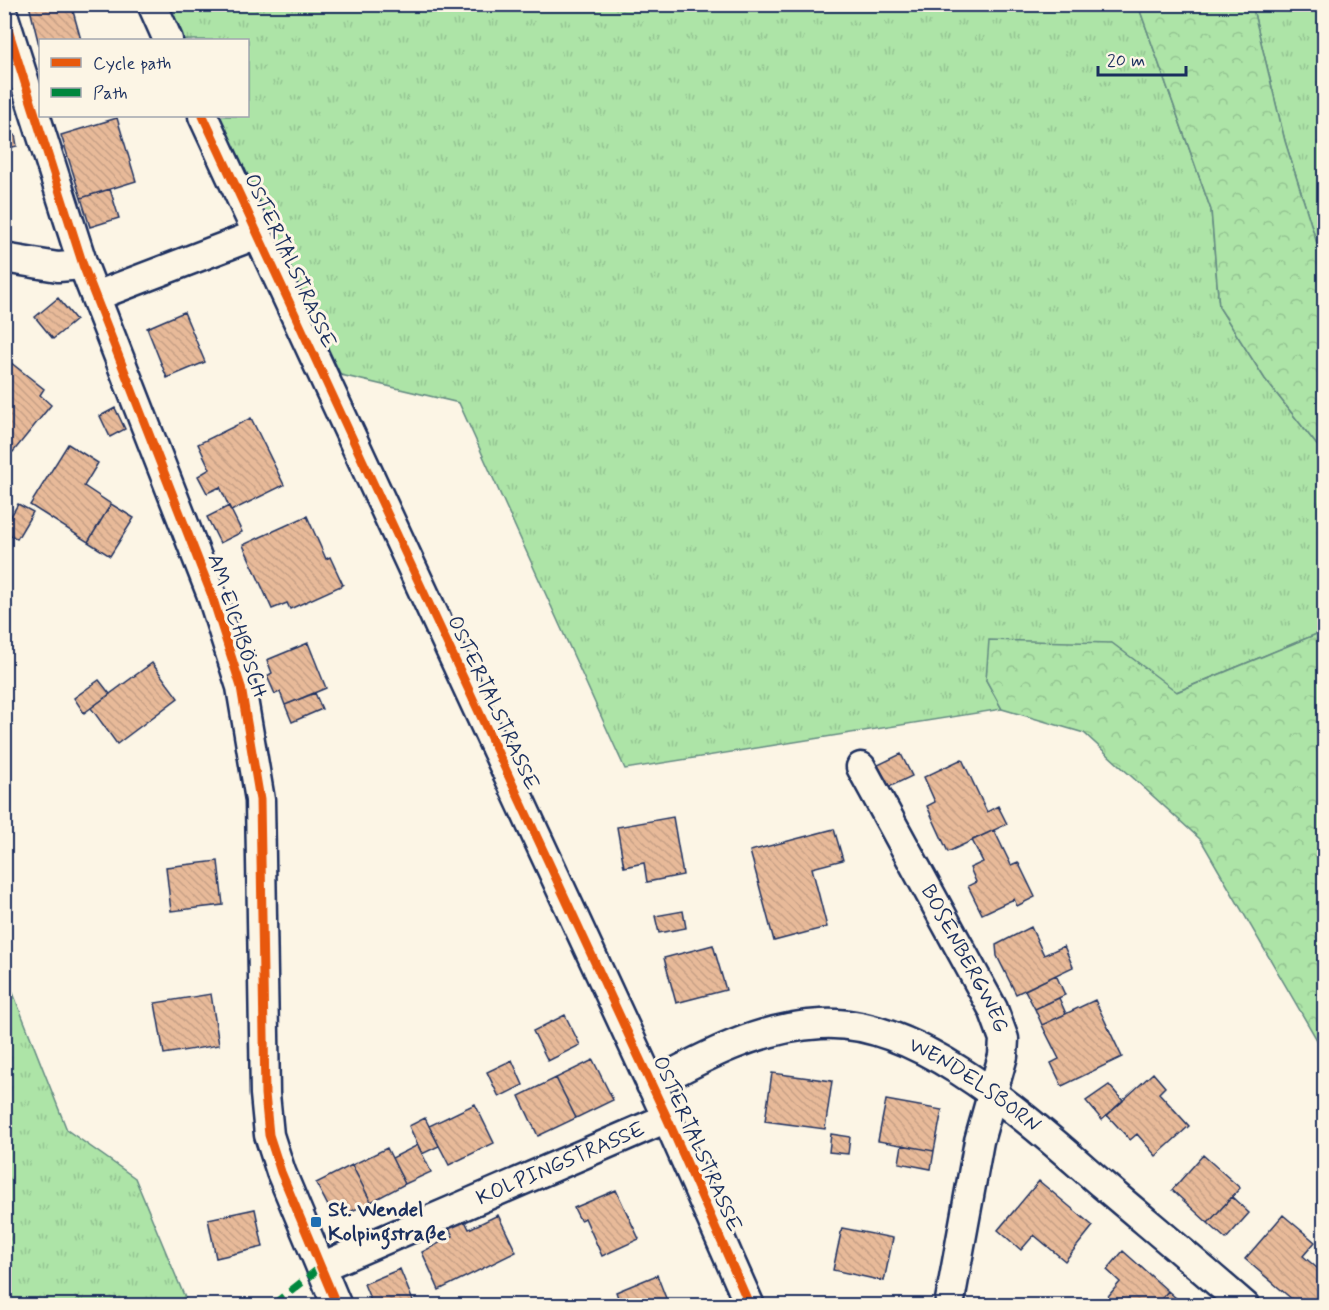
<svg xmlns="http://www.w3.org/2000/svg" width="1329" height="1310" viewBox="0 0 1329 1310" font-family="Mynerve,sans-serif">
<defs>
<pattern id="grass-tufts" width="24" height="20" patternUnits="userSpaceOnUse" patternTransform="scale(1.5)"><rect width="24" height="20" fill="#ade4a7"/><path d="M3 7l-1-3M5 7V3M7 7l1-3M15 17l-1-3M17 17v-4M19 17l1-3" fill="none" stroke="#94c492"/></pattern>
<pattern id="forest-crowns" width="20" height="18" patternUnits="userSpaceOnUse" patternTransform="scale(1.5)"><rect width="20" height="18" fill="#ade4a7"/><path d="M2 6a3 3 0 1 1 6 0M12 15a3 3 0 1 1 6 0" fill="none" stroke="#94c492"/></pattern>
<pattern id="building-back-hatch" width="6" height="6" patternUnits="userSpaceOnUse" patternTransform="scale(1.5)"><rect width="6" height="6" fill="#e8ba99"/><path d="M-1 5l2 2M0 0l6 6M5-1l2 2" fill="none" stroke="#c6a086"/></pattern>
</defs>
<rect width="100%" height="100%" fill="#fcf5e5"/>
<filter id="ink" filterUnits="userSpaceOnUse"><feTurbulence type="fractalNoise" baseFrequency=".0167" numOctaves="2"/><feDisplacementMap in="SourceGraphic" scale="12" xChannelSelector="R" yChannelSelector="G"/><feConvolveMatrix kernelMatrix="1 2 1 2 8 2 1 2 1" color-interpolation-filters="sRGB"/></filter>
<g filter="url(#ink)">
<path fill="url(#grass-tufts)" stroke="#648a82" stroke-width="1.5" d="M703,4L734,10L736,4L1138,5L1211,210L1219,307L1265,379L1324,454V631L1176,692L1111,643L986,680L1002,709L625,769L459,403L341,375L216,116H248V40H180L164,5Z
M1252,5H1324V266L1285,141Z
M4,970L67,1130L135,1178L188,1305H5Z"/>
<path fill="url(#forest-crowns)" stroke="#648a82" stroke-width="1.5" d="M1138,5H1252L1285,141L1324,266V454L1265,379L1219,307L1211,210Z
M1324,631V1052L1201,840L1084,733L1002,709L986,680L989,640L1112,643L1177,692Z"/>
<path fill="url(#building-back-hatch)" stroke="#1b2f5e" stroke-width="1.5" d="M71,4L81,40H40V49L29,5Z
M117,118L136,181L81,198L61,135Z
M15,135L17,146L4,149V137Z
M110,189L119,218L90,227L81,198Z
M58,298L76,320L53,339L35,317Z
M184,312L205,362L167,378L147,328Z
M10,362L44,389L40,395L51,405L13,452L4,445V368Z
M115,408L125,429L110,437L100,416Z
M251,418L284,485L231,511L220,487L207,493L198,476L210,469L198,444Z
M68,444L98,463L84,486L111,504L88,542L30,505Z
M18,504L33,512L17,539L4,531V528Z
M111,504L134,518L110,556L88,542Z
M229,506L242,532L220,543L207,517Z
M307,516L326,559L330,557L343,585L290,609L287,603L272,609L243,545Z
M308,643L326,688L285,705L280,692L275,694L267,676L272,673L267,660Z
M152,663L178,698L117,744L91,708Z
M99,680L110,694L84,713L74,698Z
M315,693L322,709L292,722L285,705Z
M901,754L912,776L889,787L878,765Z
M962,759L987,812L998,806L1007,824L948,852L927,806L935,802L924,777Z
M673,817L683,875L647,882L644,863L624,867L617,827Z
M834,829L843,860L812,868L827,927L774,941L750,851Z
M994,830L1011,865L1018,862L1035,897L1017,906L1014,899L982,914L968,886L976,882L970,868L983,862L972,840Z
M218,861L223,905L171,911L166,867Z
M683,911L686,928L659,933L655,916Z
M1031,927L1044,955L1064,946L1073,967L1016,994L997,956L996,945Z
M713,945L726,990L676,1003L664,958Z
M1056,975L1065,995L1035,1009L1025,990Z
M211,994L219,1045L164,1054L155,1003Z
M1059,998L1066,1014L1042,1025L1035,1009Z
M1095,1000L1122,1057L1062,1086L1051,1063L1059,1059L1042,1025Z
M565,1015L580,1045L548,1061L533,1031Z
M512,1060L523,1085L499,1097L487,1072Z
M593,1060L613,1100L576,1118L556,1078Z
M772,1073L832,1081L825,1129L765,1121Z
M1153,1073L1165,1087L1159,1093L1189,1126L1156,1156L1137,1134L1130,1140L1107,1115Z
M556,1078L576,1118L538,1136L519,1096Z
M1109,1085L1123,1101L1102,1120L1086,1101Z
M886,1100L942,1110L934,1151L878,1141Z
M475,1104L494,1143L449,1165L429,1126Z
M425,1118L439,1146L422,1154L409,1126Z
M831,1134L850,1137L848,1154L829,1152Z
M418,1145L431,1172L405,1184L392,1158Z
M902,1145L934,1151L931,1169L899,1163Z
M387,1148L405,1184L371,1202L352,1165Z
M1203,1155L1240,1188L1208,1223L1172,1190Z
M352,1165L371,1202L335,1219L316,1183Z
M1039,1181L1093,1226L1065,1261L1034,1235L1021,1250L998,1230Z
M616,1190L639,1239L602,1256L585,1218L580,1220L574,1208Z
M1232,1197L1249,1213L1226,1239L1208,1223Z
M255,1209L263,1247L216,1258L208,1219Z
M498,1215L516,1252L439,1290L422,1252L453,1236L448,1226L464,1219L469,1229Z
M1283,1215L1315,1242L1303,1256L1324,1274V1298L1318,1306H1300L1245,1259Z
M842,1228L893,1238L884,1281L833,1270Z
M1123,1251L1168,1291L1156,1306H1100L1120,1282L1107,1270Z
M400,1269L415,1306H373L364,1284Z
M657,1275L669,1306H621L616,1292Z
M1168,1291L1185,1306H1162L1159,1302Z"/>
<g fill="none" stroke-linecap="round" stroke-linejoin="round">
<defs>
<g id="minor">
<path d="M152,4L168,40"/>
<path d="M4,17L83,265L211,593L241,687L260,800L265,1094L269,1135L281,1172L337,1306"/>
<path d="M203,116L667,1118L750,1306"/>
<path d="M4,258L58,267L83,265"/>
<path d="M96,296L258,234"/>
<path id="s1" d="M861,767L993,1009L1004,1039L1003,1056L979,1141L949,1306"/>
<path id="s2" d="M651,1085C705,1056 759,1027 821,1024C920,1018 1032,1124 1103,1185C1150,1225 1198,1265 1245,1306"/>
<path id="s3" d="M321,1267L667,1118"/>
</g>
</defs>
<use href="#minor" stroke="#1b2f5e" stroke-width="33"/>
<use href="#minor" stroke="#fcf5e5" stroke-width="28"/>
<path stroke="#00873e" stroke-width="8" stroke-dasharray="15 8" stroke-linecap="butt" d="M272,1306L321,1267"/>
<defs>
<path id="cycleway" d="M4,17L83,265L211,593L241,687L260,800L265,1094L269,1135L281,1172L337,1306
M203,116L667,1118L750,1306"/>
</defs>
<use href="#cycleway" stroke="#fcf5e5" stroke-width="13"/>
<use href="#cycleway" stroke="#e8590c" stroke-width="9"/>
</g>
</g>
<rect fill="#1f6fb2" stroke="#fcf5e5" stroke-width="2" x="310" y="1216" width="12" height="12" rx="3"/>
<g text-anchor="middle" dominant-baseline="central" stroke-width="6" stroke-linejoin="round" paint-order="stroke">
<g font-size="21" fill="#1b2f5e" stroke="#fcf5e5">
<text transform="translate(290 261) rotate(65)">OSTERTALSTRASSE</text>
<text transform="translate(237 626) rotate(72)">AM EICHBÖSCH</text>
<text transform="translate(493 703) rotate(65)">OSTERTALSTRASSE</text>
<text stroke="none"><textPath href="#s1" startOffset="218">BOSENBERGWEG</textPath></text>
<text stroke="none"><textPath href="#s2" startOffset="351">WENDELSBORN</textPath></text>
<text transform="translate(697 1144) rotate(66)">OSTERTALSTRASSE</text>
<text stroke="none"><textPath href="#s3" startOffset="261">KOLPINGSTRASSE</textPath></text>
</g>
<g font-size="21" font-weight="bold" fill="#1b2f5e" stroke="#fcf5e5" text-anchor="start">
<text x="328" y="1210">St. Wendel<tspan x="328" dy="24">Kolpingstraße</tspan></text>
</g>
</g>
<rect width="1329" height="1310" fill="none" stroke="#fcf5e5" stroke-width="24"/>
<rect x="12" y="12" width="1305" height="1286" fill="none" stroke="#1b2f5e" stroke-width="2" filter="url(#ink)"/>
<rect x="39" y="39" width="210" height="78" fill="#fcf5e5" stroke="#a2a6af" stroke-width="1.5"/>
<rect x="51" y="58" width="30" height="9" fill="#e8590c" stroke="#a2a6af" stroke-width="1.5"/>
<text x="93" y="69" font-size="18" fill="#1b2f5e">Cycle path</text>
<rect x="51" y="88" width="30" height="9" fill="#00873e" stroke="#a2a6af" stroke-width="1.5"/>
<text x="93" y="99" font-size="18" fill="#1b2f5e">Path</text>
<path d="M1098 66v9h88v-9" fill="none" stroke="#1b2f5e" stroke-width="3"/>
<text x="1107" y="66" font-size="18" fill="#1b2f5e" stroke="#fcf5e5" stroke-width="4.5" paint-order="stroke">20 m</text>
</svg>
